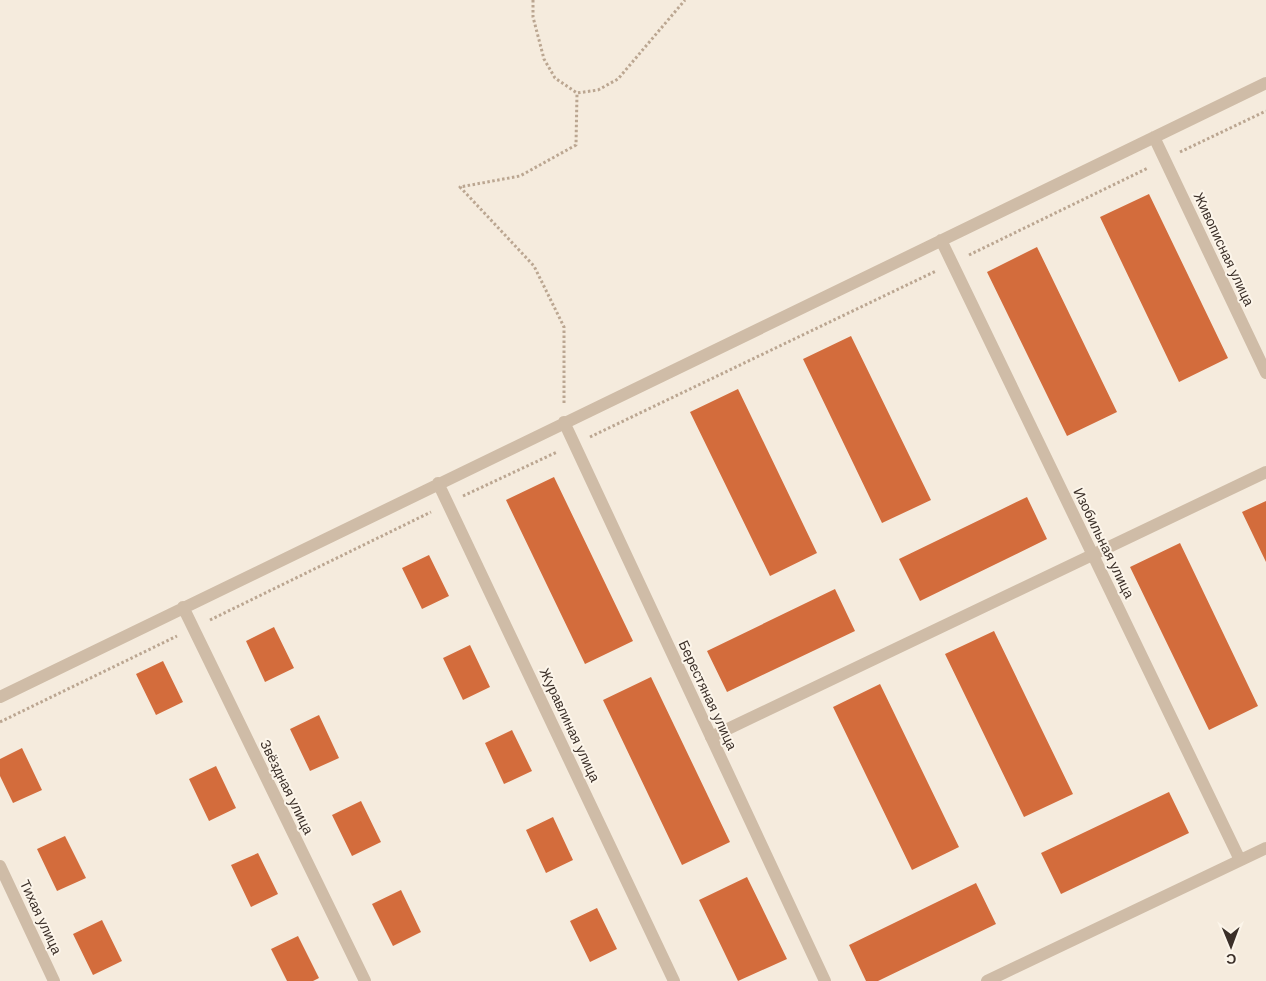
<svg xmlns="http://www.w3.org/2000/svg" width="1266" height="981" viewBox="0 0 1266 981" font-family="'DM Sans',sans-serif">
<rect width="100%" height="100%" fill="#f5ebdd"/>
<path fill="#d36c3c" d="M1149,194L1228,358L1179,382L1100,217Z
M1037,247L1117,412L1067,436L987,272Z
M851,336L931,500L882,523L803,359Z
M738,389L817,553L770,576L690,412Z
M554,477L633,641L585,664L506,500Z
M1027,497L1047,539L920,601L899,559Z
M1266,501V562L1242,512Z
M1180,543L1258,706L1209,730L1130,567Z
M429,555L449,596L422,609L402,568Z
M835,589L855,631L727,692L707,651Z
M274,627L294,668L265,682L246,641Z
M994,631L1073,794L1024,817L945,654Z
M470,645L490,687L463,700L443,658Z
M163,661L183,702L156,715L136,674Z
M651,677L730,842L682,865L603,700Z
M880,684L959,847L912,870L833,707Z
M319,715L339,758L310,771L290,729Z
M512,730L532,771L504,784L485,743Z
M22,748L42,790L13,803L0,776V759Z
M216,766L236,808L209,821L189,779Z
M1169,792L1189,833L1061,894L1041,853Z
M361,801L381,842L352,856L332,815Z
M553,817L573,860L546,873L526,830Z
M65,836L86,878L57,891L37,849Z
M258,853L278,894L251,907L231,865Z
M747,877L787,959L738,981L699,900Z
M976,883L996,924L878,981H866L849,945Z
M401,890L421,932L393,946L372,904Z
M597,908L617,949L590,962L570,921Z
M102,920L122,961L93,975L73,934Z
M298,936L319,978L313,981H287L271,949Z"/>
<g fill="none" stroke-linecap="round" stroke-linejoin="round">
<path stroke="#bba691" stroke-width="3" stroke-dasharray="2.5 2.5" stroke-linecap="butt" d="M533,0V17L544,59L555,78L577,93L598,90L618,79L685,0
M1180,152L1266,111
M969,255L1148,168
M564,403V327L534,266L460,187L520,176L576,145L577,93
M590,437L936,271
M463,496L557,452
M210,620L431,512
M0,722L177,636"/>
<path stroke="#cfbca7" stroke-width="12" d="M711,737L1266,472"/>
<path stroke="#cfbca7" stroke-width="12" d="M1154,137L1266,373
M941,240L1240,860
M564,422L825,981
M438,483L674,981
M183,607L365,981
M0,697L1266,83
M0,866L54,981
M987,981L1266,848"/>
</g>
<g text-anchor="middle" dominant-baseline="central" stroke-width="4" stroke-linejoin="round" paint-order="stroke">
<g font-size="14" fill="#3b2f28" stroke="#fcf5ea">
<text transform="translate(1224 249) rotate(65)">Живописная улица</text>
<text transform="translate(1104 543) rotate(64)">Изобильная улица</text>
<text transform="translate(708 695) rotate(65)">Берестяная улица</text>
<text transform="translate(570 725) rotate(65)">Журавлиная улица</text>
<text transform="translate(287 787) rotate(64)">Звёздная улица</text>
<text transform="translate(41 917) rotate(65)">Тихая улица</text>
</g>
</g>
<g transform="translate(1231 946) rotate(179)" stroke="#fcf5ea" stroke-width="4" paint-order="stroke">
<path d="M0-4L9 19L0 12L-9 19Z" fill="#3b2f28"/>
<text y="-8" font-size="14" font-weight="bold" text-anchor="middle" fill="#3b2f28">С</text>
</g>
</svg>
